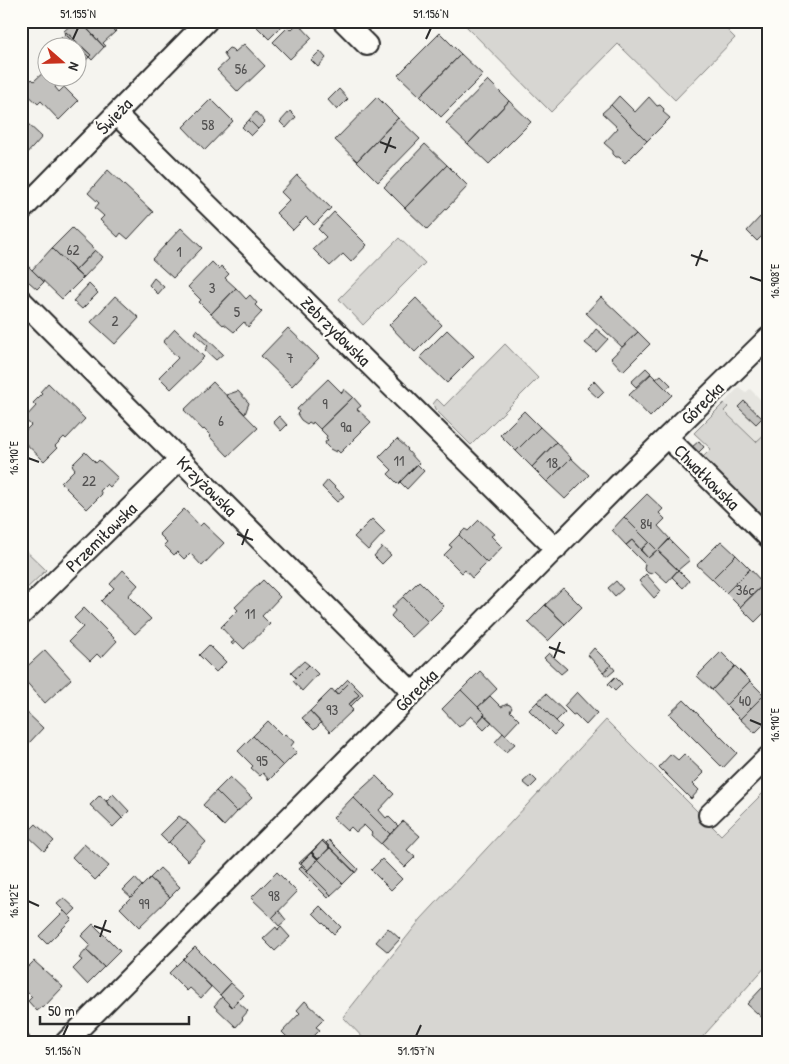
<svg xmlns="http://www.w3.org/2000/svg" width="789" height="1064" viewBox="0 0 789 1064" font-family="'Patrick Hand',sans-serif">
<rect width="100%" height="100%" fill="#f5f4ef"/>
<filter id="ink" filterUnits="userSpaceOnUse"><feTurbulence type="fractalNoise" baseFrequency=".02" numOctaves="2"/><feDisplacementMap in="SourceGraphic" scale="10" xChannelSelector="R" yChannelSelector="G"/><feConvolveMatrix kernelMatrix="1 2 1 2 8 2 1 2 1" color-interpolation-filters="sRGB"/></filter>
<g filter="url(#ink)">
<path fill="#e6e5e0" d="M739,387L745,393L750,389L768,407V431L756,443L724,410L728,407L724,403Z"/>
<path fill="#d7d6d2" stroke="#81807e" d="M461,21H718L735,38L675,100L618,44L551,112Z
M399,238L425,263L363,325L339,299Z
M505,344L538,378L471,445L435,409L433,404L437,399L444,406Z
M724,403L728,407L724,411L756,442L768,431V527L700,460L711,449L694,433Z
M21,546L46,570L21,594Z
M606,720L721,835L768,788V964L697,1043H368L343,1017L421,919Z"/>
<path fill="#c2c1be" stroke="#2b2b2b" d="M75,21H80L104,47L92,60L89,57L91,55L66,32L65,34L63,32Z
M80,21H104L115,32L103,43L106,46L104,47Z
M104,21H120L113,28L116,31L115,32Z
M253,21H285L286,22L269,39L252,22Z
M298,23L312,38L290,59L273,42L288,27L291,30Z
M66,32L91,55L89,57L65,34Z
M440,33L461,54L420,96L398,75Z
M65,34L89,57L82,65L78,61V48H63L57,42Z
M244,44L265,66L238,92L217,70L228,60L225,56L224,53L229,48L232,49L235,52Z
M320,51L326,58L318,67L311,60Z
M461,54L483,75L441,117L420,96Z
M46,70L48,71V78H54L59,83L55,87L59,92L64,87L78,101L59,120L41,101L38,104L22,89L32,79L34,81Z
M488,80L509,101L468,144L446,123Z
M339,89L348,99L337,110L328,100Z
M619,96L635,112L649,97L657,106L660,105L664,109L663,112L670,118L647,141L611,105Z
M377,97L398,118L357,161L335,140Z
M211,99L233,121L205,150L183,127Z
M509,101L531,122L489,164L468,144Z
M611,105L647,141L625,163L619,157H616L613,154V151L604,143L618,128L602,113Z
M290,111L296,117L286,128L280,122Z
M256,112L265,122L258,129L249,120Z
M398,118L420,139L378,182L357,161Z
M249,120L258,129L251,136L242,127Z
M27,123L42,137L24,157L21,155V126L23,127Z
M425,144L447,165L405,208L384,187Z
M447,165L468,186L427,229L405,208Z
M108,170L153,212L128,239L121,233L118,237L100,220L104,216L95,208L99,203L88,193Z
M297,175L331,208L314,225L306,217L293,230L276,213L289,200L281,192Z
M334,212L367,245L351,262L343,254L330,266L313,249L326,237L318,229Z
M760,217L768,225V230L757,241L747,231Z
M72,228L95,250L75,271L52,248Z
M181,228L202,248L173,278L152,259Z
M52,248L83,278L62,299L32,270Z
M95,250L103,257L83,278L75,271Z
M212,262L219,269L221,266L229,274L225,278L236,288L211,314L199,302L201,300L188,287Z
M28,266L44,282L37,289L21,275V273Z
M154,278L164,287L158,294L149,285Z
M89,284L98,293L82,309L73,301Z
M236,288L246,299L250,295L257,303L255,305L262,312L248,327L244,322L234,332L224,324L223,325L211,314Z
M115,296L139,318L115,344L91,322Z
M601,297L638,332L622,347L586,313Z
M416,298L442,325L415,352L389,325Z
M288,328L319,358L292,386L261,356Z
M175,329L204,357L171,389L159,377L178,358L163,342Z
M197,329L223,354L216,360L205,350L208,346L194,333Z
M596,329L608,339L596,352L585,343Z
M447,330L474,356L447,383L420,357Z
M638,332L650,344L623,371L611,358Z
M646,368L651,373L636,387L631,382Z
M651,374L672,395L650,417L629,395Z
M768,374V386L762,380Z
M661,375L671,385L666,389L656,379Z
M328,379L342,393L344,389L353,397L320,429L313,422L312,424L309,422L307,424L301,420L297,414L299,412L297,409Z
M594,381L604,392L598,398L587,388Z
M213,382L258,428L228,456L209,436L210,435L204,429L203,430L184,410Z
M48,383L85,419L66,439L64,437L55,446L57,448L44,461L21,439V435L31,425L24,419L36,406L33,403L42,394L40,392Z
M238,391L249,403L245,414L226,395Z
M353,397L361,406L357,409L371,422L340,453L337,450L336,452L330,449L326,445L325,442L328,440L326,438L327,436L320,429Z
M744,401L762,418L756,424L738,407Z
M524,411L540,427L516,451L500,435Z
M279,416L287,425L281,431L273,422Z
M540,427L556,442L532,467L516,451Z
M397,439L408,449L407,450L419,463L398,484L388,474L392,470L379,457Z
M699,441L704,447L698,453L692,447Z
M556,442L571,458L547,482L532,467Z
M85,452L96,463L99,460L118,478L110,487L107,484L100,491L102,494L87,509L61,483L75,469L72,465Z
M571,458L589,475L565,499L547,482Z
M417,464L424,471L407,489L400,482Z
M328,480L344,496L337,502L322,487Z
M647,494L663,509L659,513L665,519L658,526L670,539L658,551L624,517Z
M184,509L200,526L203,523L224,543L202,566L190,553L184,559L177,552L174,555L164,545L167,542L159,534Z
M624,517L649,542L641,550L632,540L626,545L612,530Z
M372,519L385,532L368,550L354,537Z
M479,520L494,534L491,536L502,547L487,563L459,535L465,529L468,531Z
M459,535L487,563L472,578L465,570L462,573L444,555L452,547L449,545Z
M669,539L690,560L678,570L658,551Z
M632,540L648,558L657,550L678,570L667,582L655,571L652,574L648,573L644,569L645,564L626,545Z
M721,541L736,555L712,579L697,565Z
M649,542L657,550L648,558L640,550Z
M382,547L391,555L382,564L374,556Z
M736,555L750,569L726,593L712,579Z
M750,569L764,584L740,607L726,593Z
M123,570L138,585L128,596L151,619L135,634L101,601L114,588L110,584Z
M678,570L689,581L683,588L672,577Z
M646,574L661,591L654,598L639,581Z
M263,580L280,597L262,616L270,624L244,649L236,641L233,645L231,643L234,641L221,627L238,610L235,607Z
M419,581L444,606L428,622L403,597Z
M616,581L623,589L615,596L608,588Z
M764,584L768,587V609L755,622L740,607Z
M563,588L582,607L565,624L545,605Z
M403,597L428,622L412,637L391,616L395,611L392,607Z
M545,605L565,624L548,641L528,622Z
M84,608L117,641L101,658L97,654L90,661L69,641L83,627L74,618Z
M209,645L226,662L216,672L199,655Z
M594,648L611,665L603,672L588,655Z
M45,650L71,679L45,703L21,676V672Z
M721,652L735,666L712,690L697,676Z
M549,653L567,669L561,674L544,658Z
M304,661L309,665L296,678L291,673Z
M309,665L318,674L302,691L293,681Z
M611,665L615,670L608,676L603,672Z
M735,666L750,681L726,705L712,690Z
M480,671L497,689L478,707L461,690Z
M615,677L622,684L615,691L608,684Z
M348,679L363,694L350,707L348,705L359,695L348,684L337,695L335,692Z
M750,681L764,695L740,719L726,705Z
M348,684L359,695L348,705L353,710L330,732L310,711L332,689L337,695Z
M461,690L485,714L478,722L471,716L459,727L442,709Z
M577,692L597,713L586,725L575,714L573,715L564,706Z
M546,694L565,712L556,721L537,702Z
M764,695L768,698V720L755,733L740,719Z
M490,696L501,707L507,704L510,705L512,708L510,711L519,720L505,735L484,715L485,714L478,707Z
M684,700L737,753L723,768L669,714Z
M537,702L562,727L554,735L529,710Z
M21,707L43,728L29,743L24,738L21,741Z
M310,711L321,723L314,730L302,718Z
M484,715L492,722L484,730L477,723Z
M268,721L283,736L285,734L294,742L291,746L297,752L283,766L253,736Z
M503,733L515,744L506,752L495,742Z
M253,736L283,766L269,780L263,773L260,776L251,768L253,766L238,751Z
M671,754L678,760L684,754L704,773L693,784L699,790L691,799L659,767Z
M531,775L537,781L530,788L523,782Z
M376,776L394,794L379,810L386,818L388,816L398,826L390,834L353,797Z
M230,777L252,798L237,812L216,791Z
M216,791L237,812L224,826L203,805Z
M113,794L129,811L122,818L106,801Z
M100,795L122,818L113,827L90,805Z
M353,797L390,834L381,844L371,835L372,833L364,825L356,832L351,827L347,831L333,818Z
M179,816L188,823L168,843L160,835Z
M403,821L420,836L407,850L415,857L405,867L381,844Z
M188,823L206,842L188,861L169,842Z
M36,824L54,841L44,851L26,834Z
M323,840L330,848H329L322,841L312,852L319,859H318L311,852Z
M329,840L358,869L355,873L326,843Z
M322,841L329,848L319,859L312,852Z
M84,844L109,866L95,880L72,857Z
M330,848L355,872L343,884L318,859Z
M311,852L318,859V860L311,853L301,863L308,870L307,871L299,863Z
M311,853L318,860L308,870L301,863Z
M318,859L343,884L331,895L307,871Z
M382,859L402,879L391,890L371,870Z
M302,866L331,895L328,898L299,869Z
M160,868L180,887L170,897L150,878Z
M277,872L297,892L272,918L251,898Z
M135,878L142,886L131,897L123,890Z
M150,878L170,897L139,927L120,908Z
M64,898L76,909L69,916L57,904Z
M320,906L341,927L334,934L313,913Z
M64,911L72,919L47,944L39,936Z
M279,911L286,920L279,926L272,918Z
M93,924L120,951L104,967L86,950L90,945L81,936Z
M276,927L278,930L281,927L290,937L275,951L263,939Z
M388,928L400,939L388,952L376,942Z
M195,947L231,983L220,995L183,959Z
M86,950L104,967L87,984L73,969L82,960L79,958Z
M183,959L211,987L201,998L190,988L187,991L169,973Z
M34,961L63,987L43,1008L42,1007L37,1011L28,1001L32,997L23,988L26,986L21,982V974Z
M231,983L244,995L232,1007L220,995Z
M762,988L768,993V1023L747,1004Z
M222,997L232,1007L237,1001L248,1011L242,1018L243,1019L236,1027L214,1006Z
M305,1001L324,1019L316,1027L320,1030L307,1043H293L282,1032L300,1013L297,1010Z
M21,1027L30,1037L24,1043H21Z"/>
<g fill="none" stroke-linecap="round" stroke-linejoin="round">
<defs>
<path id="minor" d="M343,21L367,45
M116,114L556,549
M21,211L207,21
M21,300L413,693
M667,437L768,537
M21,615L180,459
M709,815L768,757
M65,1043L413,693L619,484L768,338"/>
</defs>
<use href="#minor" stroke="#2b2b2b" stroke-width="24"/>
<use href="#minor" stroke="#fdfcf7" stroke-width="20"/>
</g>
</g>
<path fill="none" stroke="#2b2b2b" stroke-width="2" d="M73,39L78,28M426,39L431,28M380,142L396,148M385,153L391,137M691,255L708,261M696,266L702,250M750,277L762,281M28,458L39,462M237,534L253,540M242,545L248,529M549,647L565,653M554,658L560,642M750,720L762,725M28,901L39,906M94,926L111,932M100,937L106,920M63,1036L68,1025M416,1036L421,1025"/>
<g text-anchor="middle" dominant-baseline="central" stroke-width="4.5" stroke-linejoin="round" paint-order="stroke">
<g font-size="15" fill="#515050">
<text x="241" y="68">56</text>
<text x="208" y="124">58</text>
<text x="73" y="249">62</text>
<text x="179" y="251">1</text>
<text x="212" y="287">3</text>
<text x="237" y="311">5</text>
<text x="115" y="320">2</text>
<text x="290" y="357">7</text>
<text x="325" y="403">9</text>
<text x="221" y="420">6</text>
<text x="346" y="426">9a</text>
<text x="399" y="460">11</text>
<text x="552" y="462">18</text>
<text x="89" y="480">22</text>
<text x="646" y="523">84</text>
<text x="745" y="589">36c</text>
<text x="250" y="613">11</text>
<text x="745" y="700">40</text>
<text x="332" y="709">93</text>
<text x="262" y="760">95</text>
<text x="274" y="895">98</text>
<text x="144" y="903">99</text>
</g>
<g font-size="18" fill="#2b2b2b" stroke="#fdfcf7">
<text transform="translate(114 116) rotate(-46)">Świeża</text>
<text transform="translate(336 331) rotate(45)">Zebrzydowska</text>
<text transform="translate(702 403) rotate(-45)">Górecka</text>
<text transform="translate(707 477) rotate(45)">Chwałkowska</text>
<text transform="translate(207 486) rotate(45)">Krzyżowska</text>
<text transform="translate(101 537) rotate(-44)">Przemiłowska</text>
<text transform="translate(416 690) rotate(-45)">Górecka</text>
</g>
</g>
<rect width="789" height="1064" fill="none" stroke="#fdfcf7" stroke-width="55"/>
<g transform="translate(62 62) rotate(110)"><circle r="24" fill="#fdfcf7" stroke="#a9a8a5"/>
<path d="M0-4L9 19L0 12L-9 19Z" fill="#c8321e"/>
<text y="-8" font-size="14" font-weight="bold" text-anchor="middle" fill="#2b2b2b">N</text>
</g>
<path d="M40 1016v8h149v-8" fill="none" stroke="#2b2b2b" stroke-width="2.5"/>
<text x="48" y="1016" font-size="15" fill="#2b2b2b" stroke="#fdfcf7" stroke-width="4" paint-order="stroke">50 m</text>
<rect x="28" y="28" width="734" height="1008" fill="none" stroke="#2b2b2b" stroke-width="2"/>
<g font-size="12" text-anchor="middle" fill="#2b2b2b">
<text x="78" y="18">51.155°N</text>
<text x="431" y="18">51.156°N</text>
<text transform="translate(775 281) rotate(-90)" y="4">16.908°E</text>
<text transform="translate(14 458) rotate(-90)" y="4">16.910°E</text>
<text transform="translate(775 725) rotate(-90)" y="4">16.910°E</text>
<text transform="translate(14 901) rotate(-90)" y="4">16.912°E</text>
<text x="63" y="1055">51.156°N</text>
<text x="416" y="1055">51.157°N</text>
</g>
</svg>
